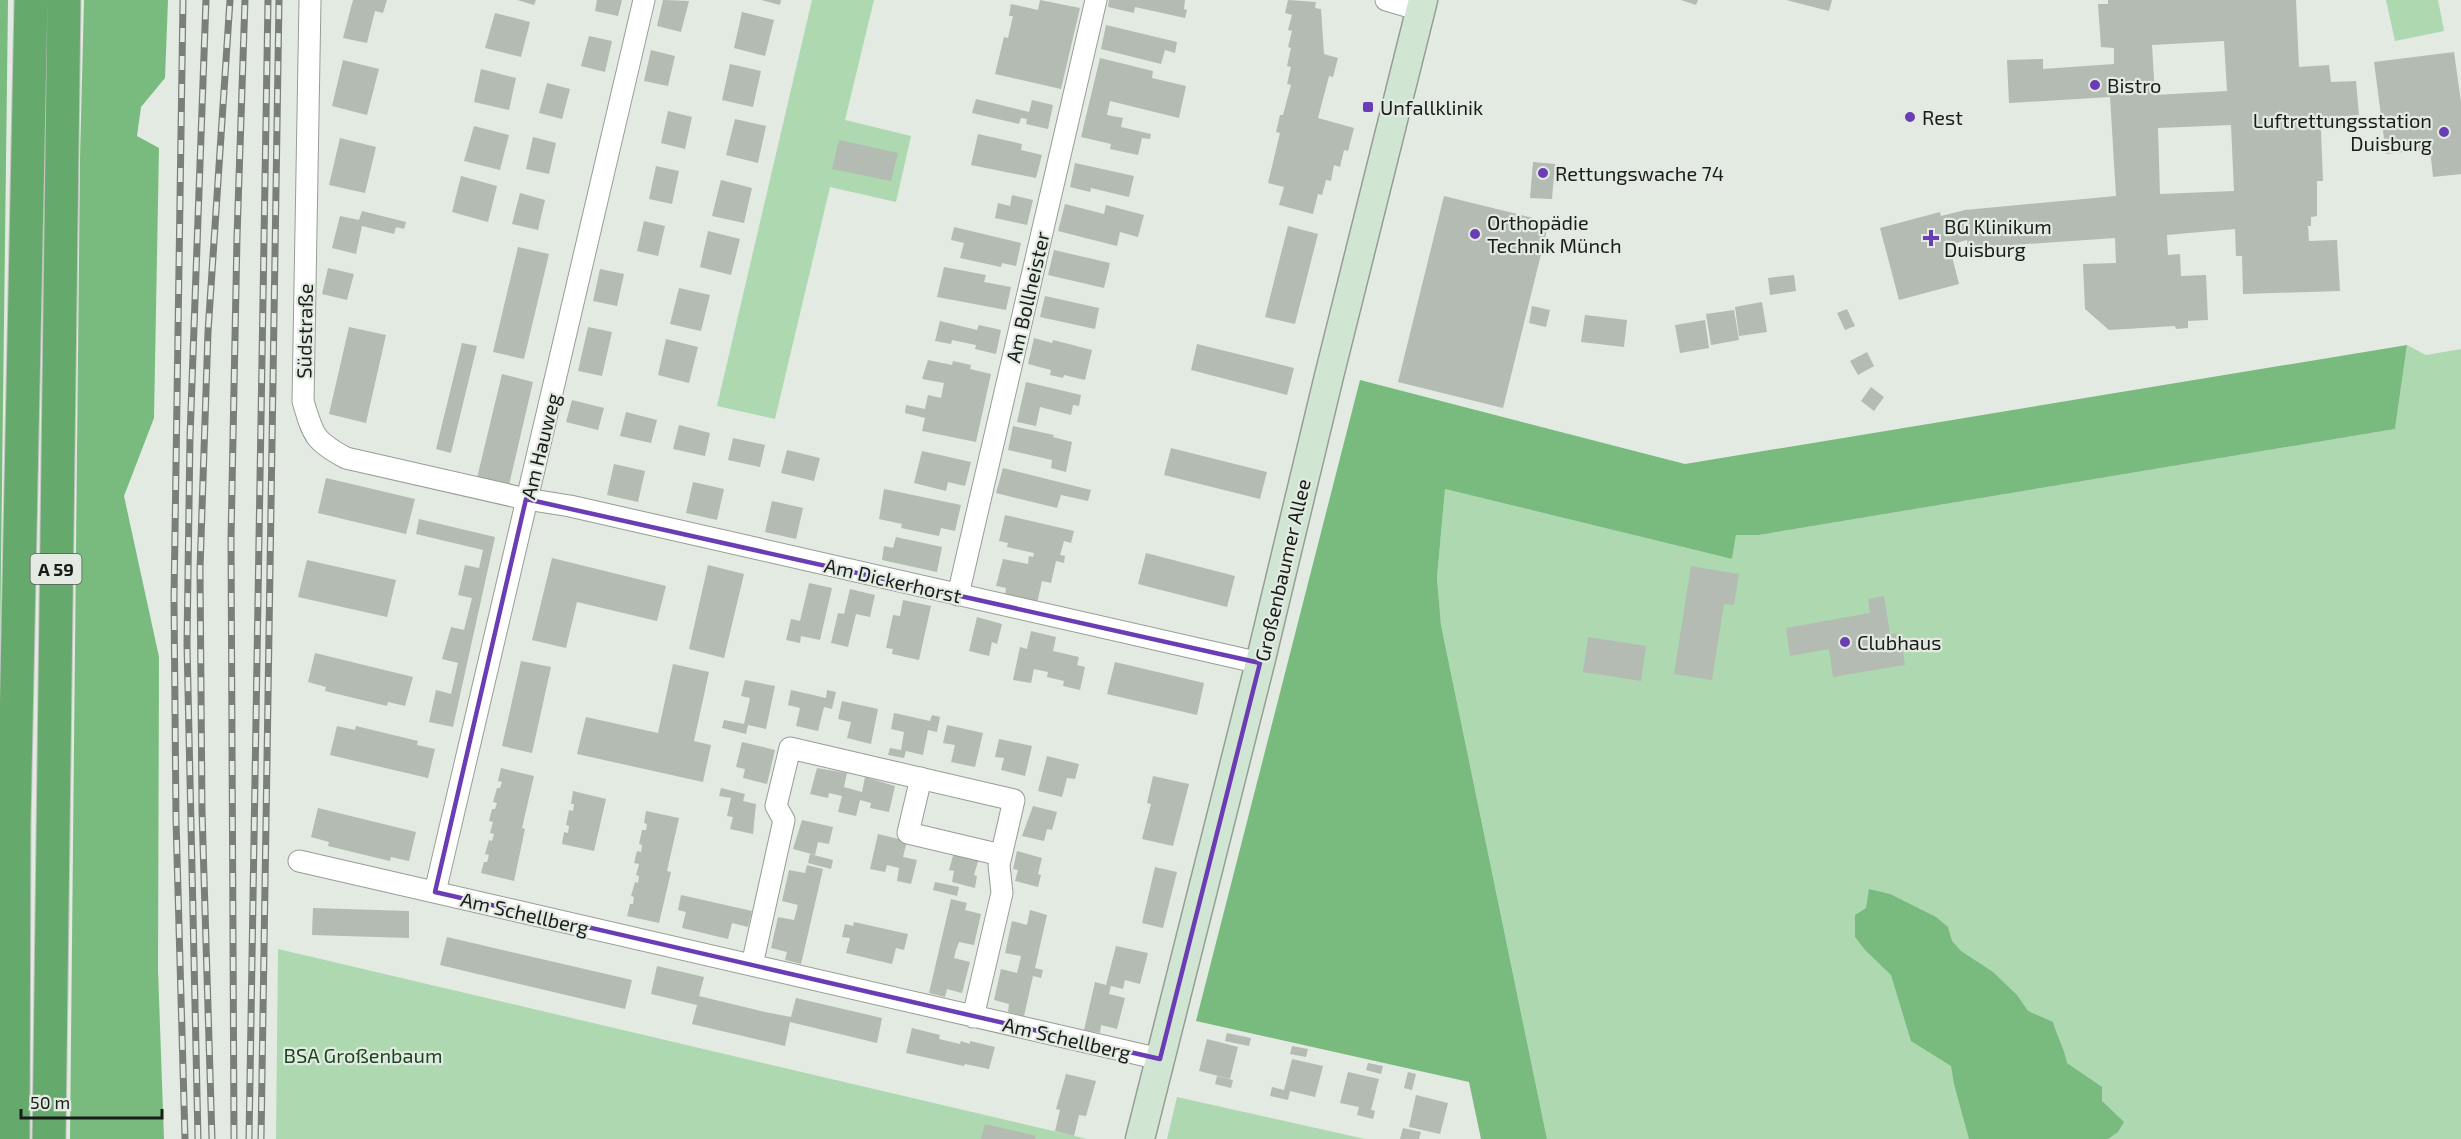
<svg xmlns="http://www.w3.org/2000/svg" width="2461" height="1139" viewBox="0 0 2461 1139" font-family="'Exo 2',sans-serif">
<rect width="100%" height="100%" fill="#e2eae2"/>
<path fill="#add8b0" d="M812,0H874L845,120L911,136L896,202L830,187L775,419L717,406Z
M2386,0H2438L2444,31L2395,41Z
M2407,345L2426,355L2461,349V1139H1547L1441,625L1437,578L1445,489L1732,559L1736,535H1759L2395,429Z
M278,949L1087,1139H276Z
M1177,1097L1365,1139H1167Z"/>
<path fill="#79bb7e" d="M0,0H8L0,647Z
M84,0H168L165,78L141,107L137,136L159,148L154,418L124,496L159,657L158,970L164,1139H70L80,158Z
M2407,345L2395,429L1759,535H1736L1732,559L1445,489L1437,578L1441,625L1547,1139H1481L1469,1082L1196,1021L1360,380L1685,464Z
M1869,889L1890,894L1936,917L1948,927L1952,941L1961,951L1993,972L2017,995L2028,1011L2053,1022C2057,1037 2064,1047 2067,1063L2102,1087V1101L2124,1122L2118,1132L2108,1139H1969L1954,1084L1951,1066L1911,1041L1891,975L1865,950L1855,937V915L1866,908Z"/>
<path fill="#b3bbb3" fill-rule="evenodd" d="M353,0H387L383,13L375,11L367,43L343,38Z
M517,0H536L534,5Z
M597,0H622L618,16L595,11Z
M663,0L689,1L681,32L657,26Z
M761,0H781L780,5Z
M1040,0L1080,8L1061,89L995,74L1004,37L1008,38L1013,16H1009L1011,4L1038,10Z
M1109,0H1185L1184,9L1187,10L1185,18L1135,7L1134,13L1108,7Z
M1288,0L1316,2L1315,8L1321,9L1324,54L1338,58L1333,77L1329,76L1318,118L1354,128L1348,151L1344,150L1340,167L1334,165L1331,181L1326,180L1322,195L1318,194L1313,214L1279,205L1284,187L1268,183L1280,133L1276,132L1280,115H1283L1291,85L1287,84L1291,67L1287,66L1291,48L1288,47L1292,31L1288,30L1292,15L1285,13Z
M1681,0H1698L1696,5Z
M1786,0H1832L1829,11Z
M2108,0H2296L2299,67L2329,65L2331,82L2356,81L2359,115L2345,116L2346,128L2321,130L2323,181H2317V216L2311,217V226H2308L2309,241L2337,240L2340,291L2243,294L2242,256H2236L2235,229L2167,235L2168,255L2180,254L2181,276L2206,275L2208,320L2188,321V328L2176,329L2175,326L2109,330L2085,309L2083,264L2116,263L2115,238L1968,248L1967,240L1949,245L1959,284L1899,300L1880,228L1940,212L1941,216L1965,210L2116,196L2110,97L2009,103L2007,60L2043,59V69L2114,64V48L2101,47L2098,4H2108ZM2224,41L2227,91L2155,95L2152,45ZM2231,125L2234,191L2160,194L2158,128Z
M742,12L774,20L765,56L734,48Z
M495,13L530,22L521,57L485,48Z
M1106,25L1177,42L1175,53L1165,50L1161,64L1101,49Z
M589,36L612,41L605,72L581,66Z
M651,50L675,56L668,86L644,81Z
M2454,52L2461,102V174L2433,177L2430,149L2386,154L2374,62Z
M1100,58L1153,71L1152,78L1186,86L1179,118L1110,101L1107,115L1123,118L1121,127L1151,134L1150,139L1142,138L1138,155L1110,149L1111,144L1081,137Z
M343,60L379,69L367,115L332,106Z
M730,64L761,71L753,107L722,100Z
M481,69L516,78L509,110L474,102Z
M547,83L570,89L562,119L539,113Z
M976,99L1029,112L1032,100L1053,105L1048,129L1026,124L1027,119L1021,118L1019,124L972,113Z
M668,111L692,117L685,149L661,143Z
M735,119L766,126L758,163L726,155Z
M474,126L509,135L500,170L464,161Z
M978,134L1022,144L1021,150L1042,155L1036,178L971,165Z
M533,137L556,143L549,174L526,169Z
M340,138L376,147L365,193L329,185Z
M839,140L898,153L891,181L832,169Z
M1533,162L1555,164L1552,199L1530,198Z
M1075,163L1134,176L1129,197L1091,188L1090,192L1070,187Z
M656,166L679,171L672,204L649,199Z
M461,176L497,186L488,222L452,212Z
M721,180L752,188L744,223L712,216Z
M520,193L545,200L538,230L512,224Z
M1012,195L1033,200L1027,225L995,218L998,203L1010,206Z
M1444,196L1549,222L1503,408L1398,382Z
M1065,204L1104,214L1106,205L1144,215L1138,237L1120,232L1117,246L1058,231Z
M362,211L406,222L404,229L396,227L394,234L362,226L356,254L332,248L340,216L359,220Z
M644,221L665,226L658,256L637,251Z
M1288,226L1318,234L1295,324L1265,317Z
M954,227L1021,243L1016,266L1002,263L1001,267L960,258L964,243L951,240Z
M708,231L740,239L731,275L700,267Z
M518,247L549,254L524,359L493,352Z
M1054,250L1110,263L1104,288L1048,275Z
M944,267L986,275L984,282L1011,287L1006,310L937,297Z
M328,268L354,274L347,300L322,294Z
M600,269L624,274L617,306L593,301Z
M1794,275L1796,291L1770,295L1768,278Z
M679,288L710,295L701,331L670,324Z
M1045,296L1099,308L1095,329L1040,317Z
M1762,302L1767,332L1739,336L1735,307Z
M1532,306L1550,310L1546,327L1529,323Z
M1847,309L1855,326L1845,330L1837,313Z
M1734,310L1739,340L1711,345L1706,314Z
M1585,315L1627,320L1624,347L1581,342Z
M1705,320L1709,348L1680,353L1675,325Z
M940,321L977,330L979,325L1001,330L996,354L975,349L976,345L952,340L951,344L935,341Z
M349,327L386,335L366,423L329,414Z
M588,327L612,332L602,376L578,371Z
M1034,338L1052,343L1053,340L1092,350L1085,380L1064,375L1063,378L1050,375L1051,370L1028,364Z
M666,339L698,347L689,383L658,375Z
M462,343L477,346L451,453L436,449Z
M1197,344L1294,368L1287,395L1191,370Z
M1867,352L1874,366L1858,375L1850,361Z
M928,360L952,365L953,361L971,365L970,369L991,374L976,442L922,431L925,418L905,413L906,405L925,409L928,395L941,398L944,383L922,379Z
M502,374L533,382L509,485L477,478Z
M1026,382L1081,395L1079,406L1073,405L1071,415L1040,407L1036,426L1017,422Z
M1871,387L1884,397L1874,411L1861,401Z
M572,400L604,408L598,430L566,422Z
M626,412L657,420L651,443L620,436Z
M679,425L710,433L705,456L673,449Z
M1013,426L1054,435L1053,437L1072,442L1066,472L1051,468L1052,460L1008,450Z
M733,438L765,445L760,467L728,460Z
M1171,448L1267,472L1260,499L1164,475Z
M787,450L820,458L814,481L781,473Z
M922,451L971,462L965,486L948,482L946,491L914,483Z
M614,464L645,471L638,502L607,495Z
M1003,468L1091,490L1088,501L1061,495L1057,508L996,493Z
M326,478L415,499L406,534L318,513Z
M693,482L724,489L717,520L686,513Z
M884,489L961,505L955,531L941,528L939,536L901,528L902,524L879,519Z
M772,501L803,508L796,539L765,532Z
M1005,515L1074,531L1071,543L1064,541L1060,555L1065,556L1064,563L1056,561L1051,583L1042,581L1037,603L1005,596L1006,588L996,586L1003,559L1028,564L1029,556L1033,557L1034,553L1007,547L1008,543L999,541Z
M419,519L495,537L453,727L429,722L436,690L451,694L458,663L442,659L451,627L464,630L472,598L458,595L465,565L479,568L483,550L416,534Z
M896,537L942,547L937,572L882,560L884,546L893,548Z
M1146,553L1235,576L1227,607L1138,584Z
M552,558L666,586L657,621L577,602L566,648L532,640Z
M307,560L396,580L387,617L298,597Z
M708,565L744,574L724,658L689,649Z
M1691,566L1739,574L1734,605L1724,604L1712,680L1674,674Z
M809,583L832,588L820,640L801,636L800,643L786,640L791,619L800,621Z
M850,589L875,595L870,617L856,614L848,647L831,643L838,613L844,614Z
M1884,596L1890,634L1900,633L1905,665L1833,677L1829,649L1790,656L1786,628L1870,613L1868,599Z
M903,600L931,606L919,660L892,654L893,649L886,648L893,615L900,616Z
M977,617L1002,624L997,644L992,642L989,656L969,651Z
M1031,631L1056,637L1053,651L1079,657L1077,665L1085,667L1080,690L1063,686L1064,681L1047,677L1048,672L1034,669L1031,683L1013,680L1020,647L1027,649Z
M1588,637L1646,646L1641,681L1583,672Z
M315,653L413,677L405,706L388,702L387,706L325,691L326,687L308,682Z
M521,661L551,667L532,753L502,746Z
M1115,662L1204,683L1197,715L1107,694Z
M673,664L709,672L694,741L711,745L703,782L577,754L586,717L658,733Z
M745,680L775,686L766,729L748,725L746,734L722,728L724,720L744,724L750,698L741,696Z
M791,690L826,698L827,690L836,692L832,709L824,707L818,731L796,726L800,708L788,705Z
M842,701L878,709L871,744L847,738L851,722L838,719Z
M894,713L930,721L932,715L940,717L937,732L928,730L923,755L906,751L904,758L888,755L890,748L901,750L904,732L891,729Z
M947,725L983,733L975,767L951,762L955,745L943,743Z
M337,726L355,730L356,726L418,741L417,745L435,749L428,778L330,755Z
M999,739L1032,746L1025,776L1001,770L1004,758L995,757Z
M742,742L775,750L767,784L743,778L745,769L736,767Z
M1047,756L1079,764L1075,779L1067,778L1062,797L1038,791Z
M501,768L534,776L522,828L525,829L514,881L481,873L484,862H487L489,855L485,854L489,840L492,841L494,834L490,833L493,822L489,821L492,809H495L497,803L493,802L497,788H500L502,782L498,781Z
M817,768L847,773L844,787L862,792L865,777L895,786L889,812L870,808L871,803L860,800L856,816L838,812L842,796L829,793L828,798L810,794Z
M1153,776L1189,784L1173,846L1142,839L1151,804L1147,803Z
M721,788L745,794L743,801L756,804L753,834L730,829L733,817L727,816L731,798L719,796Z
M573,791L606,799L594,851L562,844L564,832L568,833L569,826L566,825L569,810L573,811L574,804H571Z
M1033,806L1057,812L1052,830L1047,829L1044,841L1022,836Z
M318,808L416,832L409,861L391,857L390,861L369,856L328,846L329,842L311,837Z
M646,811L679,818L667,871L671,872L659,923L627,916L630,904H633L634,897L631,896L635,882L638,883L639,876L636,875L639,864L634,863L637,851L641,852L642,845L639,844L642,830H646L647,824L644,823Z
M802,820L833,827L829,844L818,842L815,855L793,849Z
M878,834L907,841L903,857L917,860L911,884L897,881L899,868L887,865L885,872L870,869Z
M1017,851L1042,858L1038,874L1041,875L1038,887L1015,881L1018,870L1013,869Z
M954,852L979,858L974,875L977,876L975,888L952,882L954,871L949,870Z
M810,854L833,860L831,869L808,863Z
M807,865L823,869L801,964L785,960L787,952L771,948L778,917L794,920L798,905L782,901L789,870L805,873Z
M1155,867L1177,872L1163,928L1142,923Z
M935,882L959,887L957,896L933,890Z
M681,895L752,911L748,927L732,923L728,939L682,928L686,912L678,910Z
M951,899L967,903L965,910L981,914L974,945L959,942L956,950L954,958L970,962L962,993L947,989L945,997L929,993Z
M313,908L409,911V938L312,935Z
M1030,910L1047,915L1035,968L1043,970L1041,978L1033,976L1024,1016L1008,1012L1009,1004L994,1000L1001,969L1017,973L1019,965L1021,956L1005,953L1012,921L1027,925Z
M854,922L908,934L904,950L896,948L892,964L846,953L850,938L842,937L845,924L853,926Z
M447,937L632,980L625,1009L440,965Z
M1116,946L1148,953L1140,984L1125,980L1123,989L1111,986L1109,994L1125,998L1117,1029L1101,1025L1100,1033L1084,1030L1095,982L1106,985Z
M657,966L704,977L699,996L765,1012L791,1017L796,998L882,1018L877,1043L790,1022L785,1046L692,1024L697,1005L651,994Z
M912,1028L940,1035L939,1039L960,1044L961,1041L970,1044V1041L995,1047L989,1069L965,1064L964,1066L906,1053Z
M1227,1033L1251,1038L1249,1046L1225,1041Z
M1207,1039L1238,1047L1230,1079L1199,1071Z
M1292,1046L1308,1049L1306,1057L1290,1054Z
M1292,1059L1323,1066L1315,1097L1290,1091L1288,1100L1270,1096L1272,1087L1284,1090Z
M1368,1063L1383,1066L1381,1074L1366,1070Z
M1348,1072L1379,1079L1371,1110L1375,1111L1373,1119L1357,1115L1359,1107L1340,1103Z
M1408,1072L1416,1074L1412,1090L1404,1088Z
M1066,1074L1096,1081L1086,1116L1079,1115L1074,1136L1055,1131L1060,1110L1056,1109Z
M1217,1076L1233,1080L1231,1088L1215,1084Z
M1416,1095L1448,1103L1440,1134L1409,1127Z
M985,1124L1036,1136L1035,1139H981Z
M1403,1128L1421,1132L1419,1139H1400Z"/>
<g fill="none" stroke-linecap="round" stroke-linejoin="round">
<defs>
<path id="minor" d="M310,0L303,401C313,435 314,441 346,458L526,499L570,506L1260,663
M1386,0L1420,10
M958,595L1096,0
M921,778L908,833L1001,855
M299,861L1160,1059
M435,892L644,0
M752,965L784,820L776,806L790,748L1014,800L999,865L1002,893L973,1017"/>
<path id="secondary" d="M1140,1139L1260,663L1329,376L1423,0"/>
<path id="motorway" d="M13,1139L14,824L31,0
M49,1139L64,0"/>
</defs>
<use href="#minor" stroke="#969d96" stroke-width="23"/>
<use href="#secondary" stroke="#969d96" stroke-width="31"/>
<use href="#motorway" stroke="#c3c4c3" stroke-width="35"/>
<use href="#minor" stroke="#fff" stroke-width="21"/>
<use href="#secondary" stroke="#d1e5d3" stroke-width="28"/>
<use href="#motorway" stroke="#66a96c" stroke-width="33"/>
<defs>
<path id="rail" d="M183,0L174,599L176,820L185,1139
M198,1139L187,644L190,437L206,0
M212,1139L202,811L200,569L208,332L230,0
M234,1139L231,539L237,237L245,0
M249,1139L268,0
M261,1139L279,0"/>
</defs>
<use href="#rail" stroke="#7a7f7a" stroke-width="7"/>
<use href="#rail" stroke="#e2eae2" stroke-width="4.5" stroke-dasharray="14" stroke-linecap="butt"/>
</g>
<path fill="none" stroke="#6a3db4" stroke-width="4.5" stroke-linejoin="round" d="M526,499L1260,663L1160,1059L435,892Z"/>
<g fill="#6a3db4" stroke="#e2eae2" stroke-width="2">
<circle cx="2095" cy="85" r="6"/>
<rect x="1362" y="101" width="12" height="12" rx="3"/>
<circle cx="1910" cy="117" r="6"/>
<circle cx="2444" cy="132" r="6"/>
<circle cx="1543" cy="173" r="6"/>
<circle cx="1475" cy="234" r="6"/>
<path d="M1928 229h6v6h6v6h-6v6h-6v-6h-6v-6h6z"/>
<circle cx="1845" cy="642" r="6"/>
</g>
<g text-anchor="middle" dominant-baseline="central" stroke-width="4.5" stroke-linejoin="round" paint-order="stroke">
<rect fill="#e2eae2" stroke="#555a55" stroke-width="1.5" x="30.5" y="554" width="51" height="30" rx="4.5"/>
<g font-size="18" font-weight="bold" fill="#191c19">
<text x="56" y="569">A 59</text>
</g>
<g font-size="20" fill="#191c19" stroke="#e2eae2" text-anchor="start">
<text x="2107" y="85">Bistro</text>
<text x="1380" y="107">Unfallklinik</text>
<text x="1922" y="117">Rest</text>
<text x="2432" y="120" text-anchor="end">Luftrettungsstation<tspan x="2432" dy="23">Duisburg</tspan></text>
<text x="1555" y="173">Rettungswache 74</text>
<text x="1487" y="222">Orthopädie<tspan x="1487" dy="23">Technik Münch</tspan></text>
<text x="1944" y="226">BG Klinikum<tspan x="1944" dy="23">Duisburg</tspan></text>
<text x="1857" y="642">Clubhaus</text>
</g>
<g font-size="20" fill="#191c19" stroke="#e2eae2">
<text transform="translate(1027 297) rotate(-77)">Am Bollheister</text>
<text transform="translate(304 331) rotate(-89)">Südstraße</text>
<text transform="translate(540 446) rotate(-76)">Am Hauweg</text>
<text transform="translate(1282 570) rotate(-77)">Großenbaumer Allee</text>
<text transform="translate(893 580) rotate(13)">Am Dickerhorst</text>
<text transform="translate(525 913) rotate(13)">Am Schellberg</text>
<text transform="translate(1067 1038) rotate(13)">Am Schellberg</text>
</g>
<g font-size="20" fill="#18471f" stroke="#e2eae2">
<text x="363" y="1055">BSA Großenbaum</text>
</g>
</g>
<path d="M21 1109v9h141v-9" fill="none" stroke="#191c19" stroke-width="3"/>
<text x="30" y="1109" font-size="18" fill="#191c19" stroke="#e2eae2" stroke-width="4.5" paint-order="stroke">50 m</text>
</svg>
